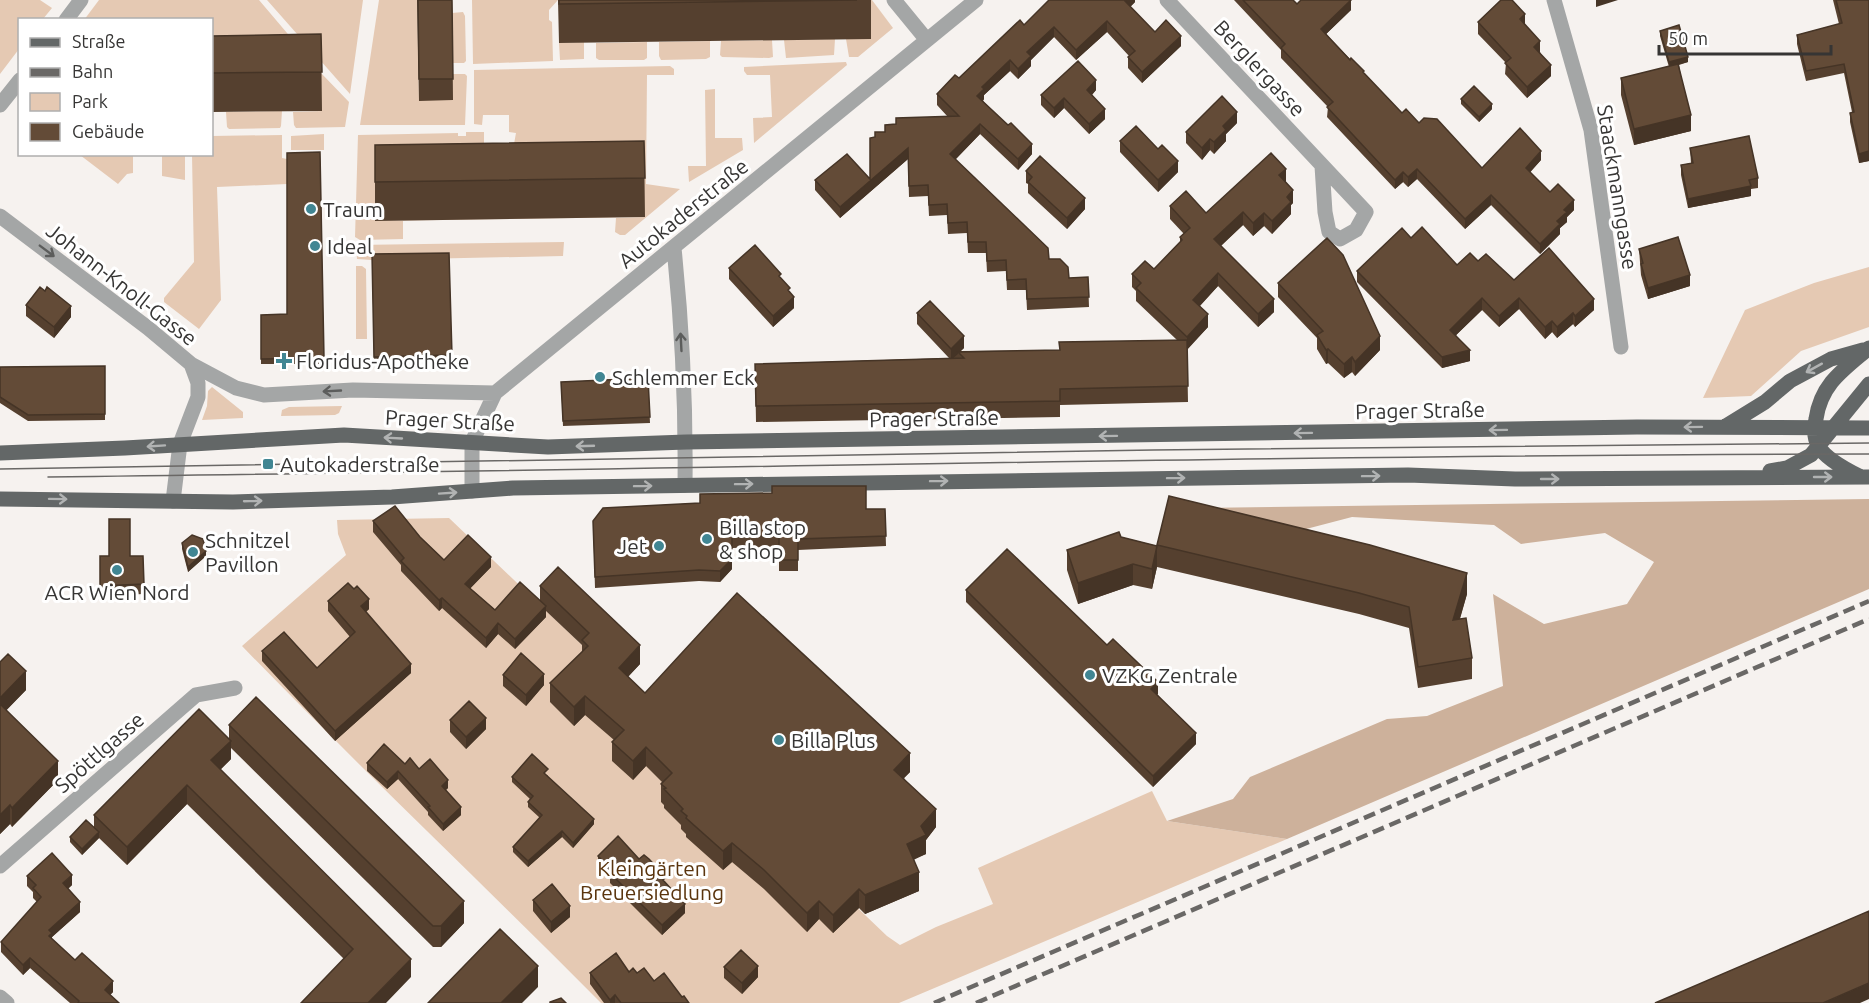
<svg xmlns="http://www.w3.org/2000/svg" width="1869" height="1003" viewBox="0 0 1869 1003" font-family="Ubuntu,sans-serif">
<rect width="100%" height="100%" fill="#f6f2ef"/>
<path fill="#e5c9b3" d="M0,0H40L52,8L43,19L20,20L19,49L0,74Z
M99,0H259L321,73L349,102L345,127L296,128L294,125L293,112L322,111L212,75V20H84Z
M267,0H363L350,94Z
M379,0H417L419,100L453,74H465L467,76L465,125H360Z
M472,0H558L549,10V20L552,22L553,61L473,64Z
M565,0H872L893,28L858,57H849L846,39L871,38Z
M463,12L465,16L466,61L464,63H452V13Z
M835,39L834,55L786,58L784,40Z
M772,40L773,57L769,58L722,57L720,55L721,41Z
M710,41V57L706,59L661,60L659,56V42Z
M584,42V59L560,60L559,43Z
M647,42V58L644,60H599L596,58V43Z
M846,62L847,65L754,143L753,118L772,117L770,75H747L744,71V67Z
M670,66L674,69V75H647L646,184L680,189L625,235H620L615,232L616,218L644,217L375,221H403V239L360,240L355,237L358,135L458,133V136H466V132H484V144H514L516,133L509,132V115H483L482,125L474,124V70Z
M715,89V138H742L743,150L689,182L688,166H706L705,90Z
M282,111L281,126L280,128L229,129L227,127L226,112Z
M324,134V150H291V136Z
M282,135V158L287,159V184L217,187L221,300L199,329L164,302V298L194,262L192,155L212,154V136Z
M80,155H133V173L127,174L118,184Z
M162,155H185V180L162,176Z
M564,242L563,256L372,260L357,259L356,245Z
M356,266H362L366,269L367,339H356Z
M1869,267V327L1801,351L1751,396L1703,398L1745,310L1814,283Z
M212,387L243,412V418L202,420L207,406L208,391Z
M342,406L339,413L335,415L281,416L282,410L289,407Z
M449,518L887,936L900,945L936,927L993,904L978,868L1152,791L1167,821L1287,839L899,1003H601C482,883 359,767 242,646L346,555L338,534L337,520Z"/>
<path fill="#cdb19b" d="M1869,499V589L1287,839L1167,821L1233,799L1250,777L1387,719L1427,716L1503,686L1493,594L1544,624L1627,604L1654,562L1605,533L1521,544L1494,525L1352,517L1287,534L1196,508Z"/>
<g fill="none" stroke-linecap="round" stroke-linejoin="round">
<path stroke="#a4a6a6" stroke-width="15" d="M894,0L926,39
M1167,0L1366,212L1356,230L1340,239L1329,232L1325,212L1322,166
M1554,0L1591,130L1621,347
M66,20L81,0
M0,105L20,80
M0,216L148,328L191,364L198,383V397L180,444L173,501
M674,248C682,326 686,406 685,485
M191,364L236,388L264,395L353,390L495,393
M472,491V442L495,393L976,0
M0,866L196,695L235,688
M0,997L7,1003"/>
<path stroke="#636767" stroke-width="15" d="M1726,426L1765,402L1790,381L1831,359L1863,350
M0,453L125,448L344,435L548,447L686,442L1637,427L1869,428
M1770,471L1787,468L1811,455L1869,384
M1859,476C1847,470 1826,459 1819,447C1814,439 1814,428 1816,419C1821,384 1843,370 1869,348
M0,499L233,502L392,497L513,488L1408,475L1515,479L1869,477"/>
<path stroke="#6a6866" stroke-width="1.5" d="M0,469L1153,450L1869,443
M48,477C655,470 1262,455 1869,454"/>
<path stroke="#6a6866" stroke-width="4.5" stroke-dasharray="12 6" stroke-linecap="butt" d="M934,1003L1869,601
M976,1003L1869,619"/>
</g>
<path fill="#55402f" d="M417,0H452L453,100L419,101Z
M558,0H871V39L559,43Z
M1135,0V2L1130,7L1155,32L1181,46L1142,83L1128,68V57L1129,56L1107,32L1076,60L1054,37L1031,60V66L1018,79L1010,71L984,95V99L983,101L1032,154L1018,170L980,134L955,160L1049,259L1069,278L1088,277L1089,307L1027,310L1026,290H1007L1006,271L987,272L986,253H968L967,233L948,234L947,215L929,216L928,196L909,197L908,159L840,218L815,190V180L870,179L875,137L885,132L896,124L948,117L937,105V94L959,78L1024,25Z
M1234,0H1293L1297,4L1351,10L1326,34L1402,113L1419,123L1482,168L1541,160L1530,172L1550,192L1574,210L1567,217V222L1560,228V234L1540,254L1491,205L1465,229L1417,179L1408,187L1403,182L1395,189L1327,117L1328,107L1281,58V50Z
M1833,0H1869V161L1859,163L1850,122V113L1852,112L1844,73L1806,81L1797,44V35L1839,24Z
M1478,22L1525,25L1540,52L1551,76L1527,98L1505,74L1506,63L1478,34Z
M1660,31L1688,62L1679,65L1691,131L1634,145L1621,95V78L1669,67L1660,36Z
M321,34L322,111L212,112V36Z
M1096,90L1092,95L1105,119L1089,134L1064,108L1054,118L1041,105V95Z
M1461,99L1492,109L1479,122L1461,104Z
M1237,123L1226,134V141L1214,154L1210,150L1202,160L1186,143V132Z
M644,141L645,217L375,221V145Z
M1120,141L1158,149L1178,172L1158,192L1120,152Z
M1690,148L1758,178V188L1751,189V196L1688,208L1681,175V165L1691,163Z
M320,152L324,364H261V315L287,314Z
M1026,171L1085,209L1067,229L1028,193V184L1026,183Z
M1286,182L1293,203L1291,205V214L1272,234L1264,226L1253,236L1243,225L1221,246L1274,312L1258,327L1218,286L1200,306L1208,327L1187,349L1188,402L1060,405V417L756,422L755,364L949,358L917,324V313L964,348L960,351L1059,350L1177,340L1136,301V291L1132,287V274L1154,269L1180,242V237L1184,234L1170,219V206L1206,213Z
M1639,249L1690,286L1648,299L1641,275Z
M449,253L452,361L374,362L372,254Z
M1478,261L1514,280L1594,310L1575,327L1573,324L1557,338L1552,332L1545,339L1519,309L1499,327L1482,310L1456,335L1470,361L1442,368L1357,282V271L1457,265Z
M729,268L781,278L794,308L773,327L729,279Z
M1278,283L1380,350L1355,376L1352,372L1344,378L1328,363L1326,364L1317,349V338L1278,297Z
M26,305L71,317L54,338L26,316Z
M105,366V420L28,421L0,403V367Z
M648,378L650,423L563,426L561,382Z
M1169,496L1467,594L1460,619L1472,658V679L1418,688L1409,628L1359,614L1157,567L1152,589L1133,585L1078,604L1067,570V550L1121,537L1157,546Z
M866,509H885L886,546L798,550V571H779V547L732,548V569L720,582L699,581L595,588L593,521Z
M373,521L420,537L444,560L491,567L470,588L495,610L540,601V586L640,664L628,677L645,693L910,772L904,778L936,827L926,840V854L913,859L919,891L865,914L859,908L833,933L819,919L807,932L764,889L732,862L723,870L686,837V834L681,829V825L664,808V805L661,802V784L662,782L646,766L633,780L612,761V742L614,740L585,715L574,726L550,702V683L582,652V645L546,611V617L515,649L498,634L486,648L442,608L439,611L401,571V565L373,532Z
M182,543L206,556L188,572L182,549Z
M100,556H143L144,594L100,596Z
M966,590L1107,645L1158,694H1157L1196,744L1153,787L966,602Z
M328,601L369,609L366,612L411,673L335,741L262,661V651L317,668L350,637L328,611Z
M0,662L26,690L6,710L58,780L12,827L10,824L0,834Z
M503,675L544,685L526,706L503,686Z
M450,720L486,729L466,749L450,732Z
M229,725L464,923L441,947H433L231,748V759L220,770L411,977L344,959L187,804L127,865L99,838L82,855L70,842V837L94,828V815L229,739Z
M367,763L405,764L419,769L448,788L445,790L461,815L443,831L428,815V812L398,779L387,789L367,771Z
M548,775L547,776L594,824L573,848L562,837L528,867L513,852V847L540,818L528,807V802L530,799L512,782V777Z
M598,856L639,859L666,883L685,913L662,935L610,883V879L598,866Z
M27,876L72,885L68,889L80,912L52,937V939L75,960L113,992L110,995L119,1003H70L30,968L23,975L1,952V942L37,902L33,898V892L27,886Z
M533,900L570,917L551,933L533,911Z
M724,967L758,977L742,994L724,978Z
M629,972L637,973L654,981L682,997L689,1003H604L590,984V973Z"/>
<path fill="#453426" d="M1126,0H1135V2L1125,12V1Z
M1351,0V10L1321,39V29Z
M1596,0H1618L1596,7Z
M1525,14V25L1520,19Z
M1107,21V32L1076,60V50Z
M1054,27V37L1031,60V66L1018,79V69L1027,52Z
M1181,36V46L1142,83V72Z
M1540,41V52L1534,58V47Z
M1688,57V62L1669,67V62Z
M1010,60V71L984,95V99L977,107V96L982,87Z
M1551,65V76L1527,98V87Z
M1096,80V90L1087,100V90Z
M1064,98V108L1054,118V108Z
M1492,104V109L1479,122V117Z
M1105,109V119L1089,134V124Z
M1237,112V123L1226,134V141L1214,154V142L1223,126Z
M1691,115V131L1634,145V129Z
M980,124V134L950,165V154Z
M1210,139V150L1202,160V148Z
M1032,144V154L1018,170V159Z
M908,148V159L840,218V207Z
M1541,151V160L1526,177V168Z
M1869,151V161L1859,163V154Z
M1178,161V172L1158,192V180Z
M1286,169V182L1279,188V175Z
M1417,169V179L1408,187V177Z
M1403,172V182L1395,189V180Z
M1751,186V196L1688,208V199Z
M1293,190V203L1291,205V214L1272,234V221L1287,197Z
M1491,195V205L1465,229V219Z
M1085,198V209L1067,229V218Z
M1574,200V210L1567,217V222L1560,228V234L1540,254V244L1564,210Z
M1243,212V225L1214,252V239Z
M1264,213V226L1253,236V223Z
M1218,273V286L1193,313V300Z
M1690,275V286L1648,299V288Z
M794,297V308L773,327V316Z
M1482,298V310L1450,341V330Z
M1519,298V309L1499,327V316Z
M1274,299V312L1258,327V314Z
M1594,299V310L1575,327V316Z
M71,306V317L54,338V327Z
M1573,313V324L1557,338V327Z
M1208,314V327L1187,350V337Z
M1552,321V332L1545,339V327Z
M964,336V348L959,353L958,352V354L951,360V349Z
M1380,336V350L1355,376V362Z
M1328,349V363L1326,364V350Z
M1470,350V361L1442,368V357Z
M1352,357V372L1344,378V364Z
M1157,546V567L1152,589V569Z
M206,551V556L188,572V567Z
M491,557V567L465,594V584Z
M732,559V569L720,582V571Z
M1133,564V585L1078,604V583Z
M1467,573V594L1453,641V620Z
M442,598V608L439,611V600Z
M369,599V609L361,616V606Z
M546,606V617L515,649V639Z
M498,623V634L486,648V638Z
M640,645V664L619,686V668Z
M411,664V673L335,741V731Z
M26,671V690L0,717V698Z
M544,674V685L526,706V695Z
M1158,682V694L1151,700V689Z
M585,696V715L574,726V707Z
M486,718V729L466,749V737Z
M1196,733V744L1153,787V776Z
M231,741V759L211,779V760Z
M646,747V766L633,780V761Z
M910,753V772L894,788V770Z
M58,761V780L12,827V808Z
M398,771V779L387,789V782Z
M448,780V788L442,794V786Z
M187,785V804L127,865V847Z
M10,805V824L0,834V815Z
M461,807V815L443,831V824Z
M936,809V827L926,840V854L907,863V844Z
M594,819V824L573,848V843Z
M562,831V837L528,867V861Z
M99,832V838L82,855V849Z
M732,843V862L723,870V851Z
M919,872V891L865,914V895Z
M72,875V885L63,893V883Z
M859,889V908L833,933V915Z
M464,901V923L441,947V926Z
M819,901V919L807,932V913Z
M80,902V912L52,937V943L49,947V930Z
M685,904V913L662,935V925Z
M570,906V917L551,933V922Z
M30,958V968L23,975V965Z
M411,959V977L386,1003H368Z
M538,966V987L522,1003H501Z
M758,966V977L742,994V983Z
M113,981V992L105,1000V990Z
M1869,983V999L1860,1003H1823Z
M615,995V1003H610V1000Z"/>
<path fill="#634b37" stroke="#453426" stroke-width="1.5" d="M418,0H452L453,79H419Z
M559,0H857L559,4Z
M1049,0H1126L1125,1L1155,32L1166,20L1181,36L1142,72L1128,57L1135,51L1107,21L1076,50L1054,27L1027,52L1031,56L1018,69L1010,60L982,87L984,89L977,96L1008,125L1011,123L1032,144L1018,159L980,124L950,154L1048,248L1049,259H1060L1068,267L1069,278L1088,277L1089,297L1027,299L1026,279L1007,280L1006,260L987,261L986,242H968L967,222L948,223L947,204L929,205L928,185L909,186L908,148L840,207L815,180L847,154L870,179V138L875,137V132H885V125L896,124V118L959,116L937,94L955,75L959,78L1020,20L1024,25Z
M1243,0H1293L1297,4L1301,0H1351L1321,29L1350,60L1351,58L1364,71L1363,72L1402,113L1406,109L1419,123L1424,118L1437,119L1482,168L1520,128L1541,151L1526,168L1550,192L1558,184L1574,200L1564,210L1567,212L1557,221L1560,224L1540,244L1491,195L1465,219L1417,169L1408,177L1403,172L1395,180L1327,107L1333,102L1281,48L1285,44Z
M1501,0H1512L1525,14L1520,19L1540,41L1534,47L1551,65L1527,87L1505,63L1511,58L1478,22Z
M1836,0H1869V151L1859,154L1850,113L1854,112L1844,64L1806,71L1797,35L1842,23Z
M1679,25L1688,57L1669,62L1660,31Z
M321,34L322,72L212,73V36Z
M1078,61L1096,80L1087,90L1105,109L1089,124L1064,98L1054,108L1041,95Z
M1678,64L1691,115L1634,129L1621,78Z
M1474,86L1492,104L1479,117L1461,99Z
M1222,96L1237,112L1223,126L1226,130L1214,142L1210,139L1202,148L1186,132Z
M1136,126L1158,149L1162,145L1178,161L1158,180L1120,141Z
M1749,136L1758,178L1749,180L1751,186L1688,199L1681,165L1693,163L1690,148Z
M644,141L645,178L375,182V145Z
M320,152L324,358L261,359V315L287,314V153Z
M1271,153L1286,169L1279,175L1293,190L1287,197L1291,202L1272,221L1264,213L1253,223L1243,212L1214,239L1274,299L1258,314L1218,273L1193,300L1208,314L1187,337L1136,288L1141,283L1132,274L1145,261L1154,269L1182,240L1180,237L1190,228L1170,206L1186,191L1206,213Z
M1040,156L1085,198L1067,218L1028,182L1032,177L1026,171Z
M1422,227L1457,265L1470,253L1478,261L1486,254L1514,280L1549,248L1594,299L1575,316L1573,313L1557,327L1552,321L1545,327L1519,298L1499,316L1482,298L1450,330L1470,350L1442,357L1357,271L1402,228L1411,238Z
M1678,237L1690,275L1648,288L1641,264L1643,263L1639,249Z
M1327,238L1343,255L1380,336L1355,362L1352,357L1344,364L1328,349L1326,350L1317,335L1323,331L1278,283Z
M755,245L781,274L779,276L790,288L788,290L794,297L773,316L729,268Z
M449,253L452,355L374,357L372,254Z
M40,287L45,291L47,287L71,306L54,327L26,305Z
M930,301L964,336L951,349L917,313Z
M1187,340L1188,386L1060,389V401L756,406L755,364L964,358L958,352L1060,350L1059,342Z
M105,366V414L28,415L0,397V367Z
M648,378L650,417L563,421L561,382Z
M772,486H866V509H885L886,536L798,539V560H779V536L732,537V559L720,571L699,570L595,577L593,521L603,508L700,503V494L772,493Z
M1169,496L1370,545L1467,573L1453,620L1466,618L1472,658L1418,667L1409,607L1359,593L1157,545Z
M395,506L420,537L444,560L468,535L491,557L465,584L495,610L520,582L546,606L515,639L498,623L486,638L442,598L439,600L401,561L404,558L373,521Z
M109,519H130V556H143L144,584L100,586V556H109Z
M1119,532L1121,537L1157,546L1152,569L1133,564L1078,583L1067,550Z
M192,535L203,539L206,551L188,567L182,543Z
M1007,549L1107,645L1113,639L1158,682L1151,689L1196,733L1153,776L966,590Z
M558,567L640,645L619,668L645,693L737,593L910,753L894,770L936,809L921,826L926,835L907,844L919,872L865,895L859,889L833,915L819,901L807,913L764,870L732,843L723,851L686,818L687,816L681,811L683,809L664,789L666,788L661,784L672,773L646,747L633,761L612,742L624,730L585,696L574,707L550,683L588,646L582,640L589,633L540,586Z
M348,583L354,589L357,586L369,599L361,606L411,664L335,731L262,651L284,632L317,668L355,632L328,601Z
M521,653L544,674L526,695L503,675Z
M8,654L26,671L0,698V662Z
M256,697L464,901L441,926H433L229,725Z
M469,701L486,718L466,737L450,720Z
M0,704L58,761L12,808L10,805L0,815Z
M199,709L231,741L211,760L411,959L368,1003H301L353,949L187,785L127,847L94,815Z
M384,744L405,764L410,758L419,769L430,759L448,780L442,786L461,807L443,824L428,807L430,806L398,771L387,782L367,763Z
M532,754L548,769L544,773L594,819L573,843L562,831L528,861L513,847L542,815L528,802L533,796L512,777Z
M86,820L99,832L82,849L70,837Z
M618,836L639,859L644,855L649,859L666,877L663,880L685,904L662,925L610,873L612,871L598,856Z
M52,853L72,875L63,883L80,902L49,930L52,933L49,936L75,960L82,953L113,981L105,990L119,1003H78L79,1001L30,958L23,965L1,942L41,897L33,888L36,885L27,876Z
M552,884L570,906L551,922L533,900Z
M1869,911V983L1823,1003H1655Z
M500,929L538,966L501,1003H428Z
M741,950L758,966L742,983L724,967Z
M616,953L629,972L633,968L637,973L644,968L654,981L664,973L682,997L684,996L689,1003H621L615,995L610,1000L590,973Z
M561,998L566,1003H550V1002Z"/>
<defs><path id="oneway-shaft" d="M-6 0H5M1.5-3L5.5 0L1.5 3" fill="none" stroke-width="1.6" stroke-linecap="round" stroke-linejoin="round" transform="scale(1.5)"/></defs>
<g stroke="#5c5d5c">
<use href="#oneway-shaft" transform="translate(47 251) rotate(37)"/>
<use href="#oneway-shaft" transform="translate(681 342) rotate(-93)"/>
<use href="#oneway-shaft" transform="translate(332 391) rotate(177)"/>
</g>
<g stroke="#b1b3b3">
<use href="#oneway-shaft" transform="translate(1814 368) rotate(151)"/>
<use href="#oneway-shaft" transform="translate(1693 427) rotate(179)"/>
<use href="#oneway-shaft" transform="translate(1498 430) rotate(179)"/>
<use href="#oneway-shaft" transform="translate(1303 433) rotate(179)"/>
<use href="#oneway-shaft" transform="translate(1108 436) rotate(179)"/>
<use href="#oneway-shaft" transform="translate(393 438) rotate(-177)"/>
<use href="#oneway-shaft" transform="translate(156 446) rotate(176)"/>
<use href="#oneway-shaft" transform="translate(585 446) rotate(178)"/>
<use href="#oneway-shaft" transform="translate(1371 476) rotate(-1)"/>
<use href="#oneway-shaft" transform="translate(1823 477)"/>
<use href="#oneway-shaft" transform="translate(1176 478) rotate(-1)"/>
<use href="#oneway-shaft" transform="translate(1550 479)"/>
<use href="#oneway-shaft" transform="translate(939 481) rotate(-1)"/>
<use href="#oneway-shaft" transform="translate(744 484) rotate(-1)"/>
<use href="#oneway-shaft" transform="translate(643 486) rotate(-1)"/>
<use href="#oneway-shaft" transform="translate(448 493) rotate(-4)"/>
<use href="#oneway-shaft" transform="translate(58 499) rotate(1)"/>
<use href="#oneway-shaft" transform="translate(253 501) rotate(-2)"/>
</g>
<g fill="#418693" stroke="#fff" stroke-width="2">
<circle cx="311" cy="209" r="6"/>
<circle cx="315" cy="246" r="6"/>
<path d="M281 352h6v6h6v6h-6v6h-6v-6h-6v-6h6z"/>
<circle cx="600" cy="377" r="6"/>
<rect x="262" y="458" width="12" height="12" rx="3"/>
<circle cx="707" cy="539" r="6"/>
<circle cx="659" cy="546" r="6"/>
<circle cx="193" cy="552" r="6"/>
<circle cx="117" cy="570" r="6"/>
<circle cx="1090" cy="675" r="6"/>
<circle cx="779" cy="740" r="6"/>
</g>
<g text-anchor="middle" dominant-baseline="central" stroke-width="6" stroke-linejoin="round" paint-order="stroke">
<g font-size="21" fill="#363534" stroke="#fff">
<text transform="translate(1260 68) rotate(47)">Berglergasse</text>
<text transform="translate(1618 187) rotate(81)">Staackmanngasse</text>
<text transform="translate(683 213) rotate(-39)">Autokaderstraße</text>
<text transform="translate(122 284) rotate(38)">Johann-Knoll-Gasse</text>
<text transform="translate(1420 410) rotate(-1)">Prager Straße</text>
<text transform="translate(934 418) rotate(-1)">Prager Straße</text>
<text transform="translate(450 420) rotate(3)">Prager Straße</text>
<text transform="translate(99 752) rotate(-41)">Spöttlgasse</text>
</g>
<g font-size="21" fill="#363534" stroke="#fff" text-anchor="start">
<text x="323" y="209">Traum</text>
<text x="327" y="246">Ideal</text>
<text x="296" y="361">Floridus-Apotheke</text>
<text x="612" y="377">Schlemmer Eck</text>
<text x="280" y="464">Autokaderstraße</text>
<text x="719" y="527">Billa stop<tspan x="719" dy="24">&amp; shop</tspan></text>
<text x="205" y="540">Schnitzel<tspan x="205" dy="24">Pavillon</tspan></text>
<text x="647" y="546" text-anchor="end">Jet</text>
<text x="117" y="592" text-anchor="middle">ACR Wien Nord</text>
<text x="1102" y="675">VZKG Zentrale</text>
<text x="791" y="740">Billa Plus</text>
</g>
<g font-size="21" fill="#5a340d" stroke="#fff">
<text x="652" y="868">Kleingärten<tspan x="652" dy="24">Breuersiedlung</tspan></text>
</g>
</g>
<rect x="18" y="18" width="195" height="138" fill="#ffffff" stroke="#afaeae" stroke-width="1.5"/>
<rect x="30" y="38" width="30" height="9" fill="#636767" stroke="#afaeae" stroke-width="1.5"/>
<text x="72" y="48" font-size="18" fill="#363534">Straße</text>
<rect x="30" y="68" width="30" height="9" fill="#6a6866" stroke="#afaeae" stroke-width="1.5"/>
<text x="72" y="78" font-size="18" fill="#363534">Bahn</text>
<rect x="30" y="93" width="30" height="18" fill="#e5c9b3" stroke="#afaeae" stroke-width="1.5"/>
<text x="72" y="108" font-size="18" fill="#363534">Park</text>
<rect x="30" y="123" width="30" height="18" fill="#634b37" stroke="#afaeae" stroke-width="1.5"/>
<text x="72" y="138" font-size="18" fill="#363534">Gebäude</text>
<path d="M1659 45v9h172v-9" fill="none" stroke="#363534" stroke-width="3"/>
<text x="1668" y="45" font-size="18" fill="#363534" stroke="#ffffff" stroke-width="4.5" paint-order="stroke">50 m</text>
</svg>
